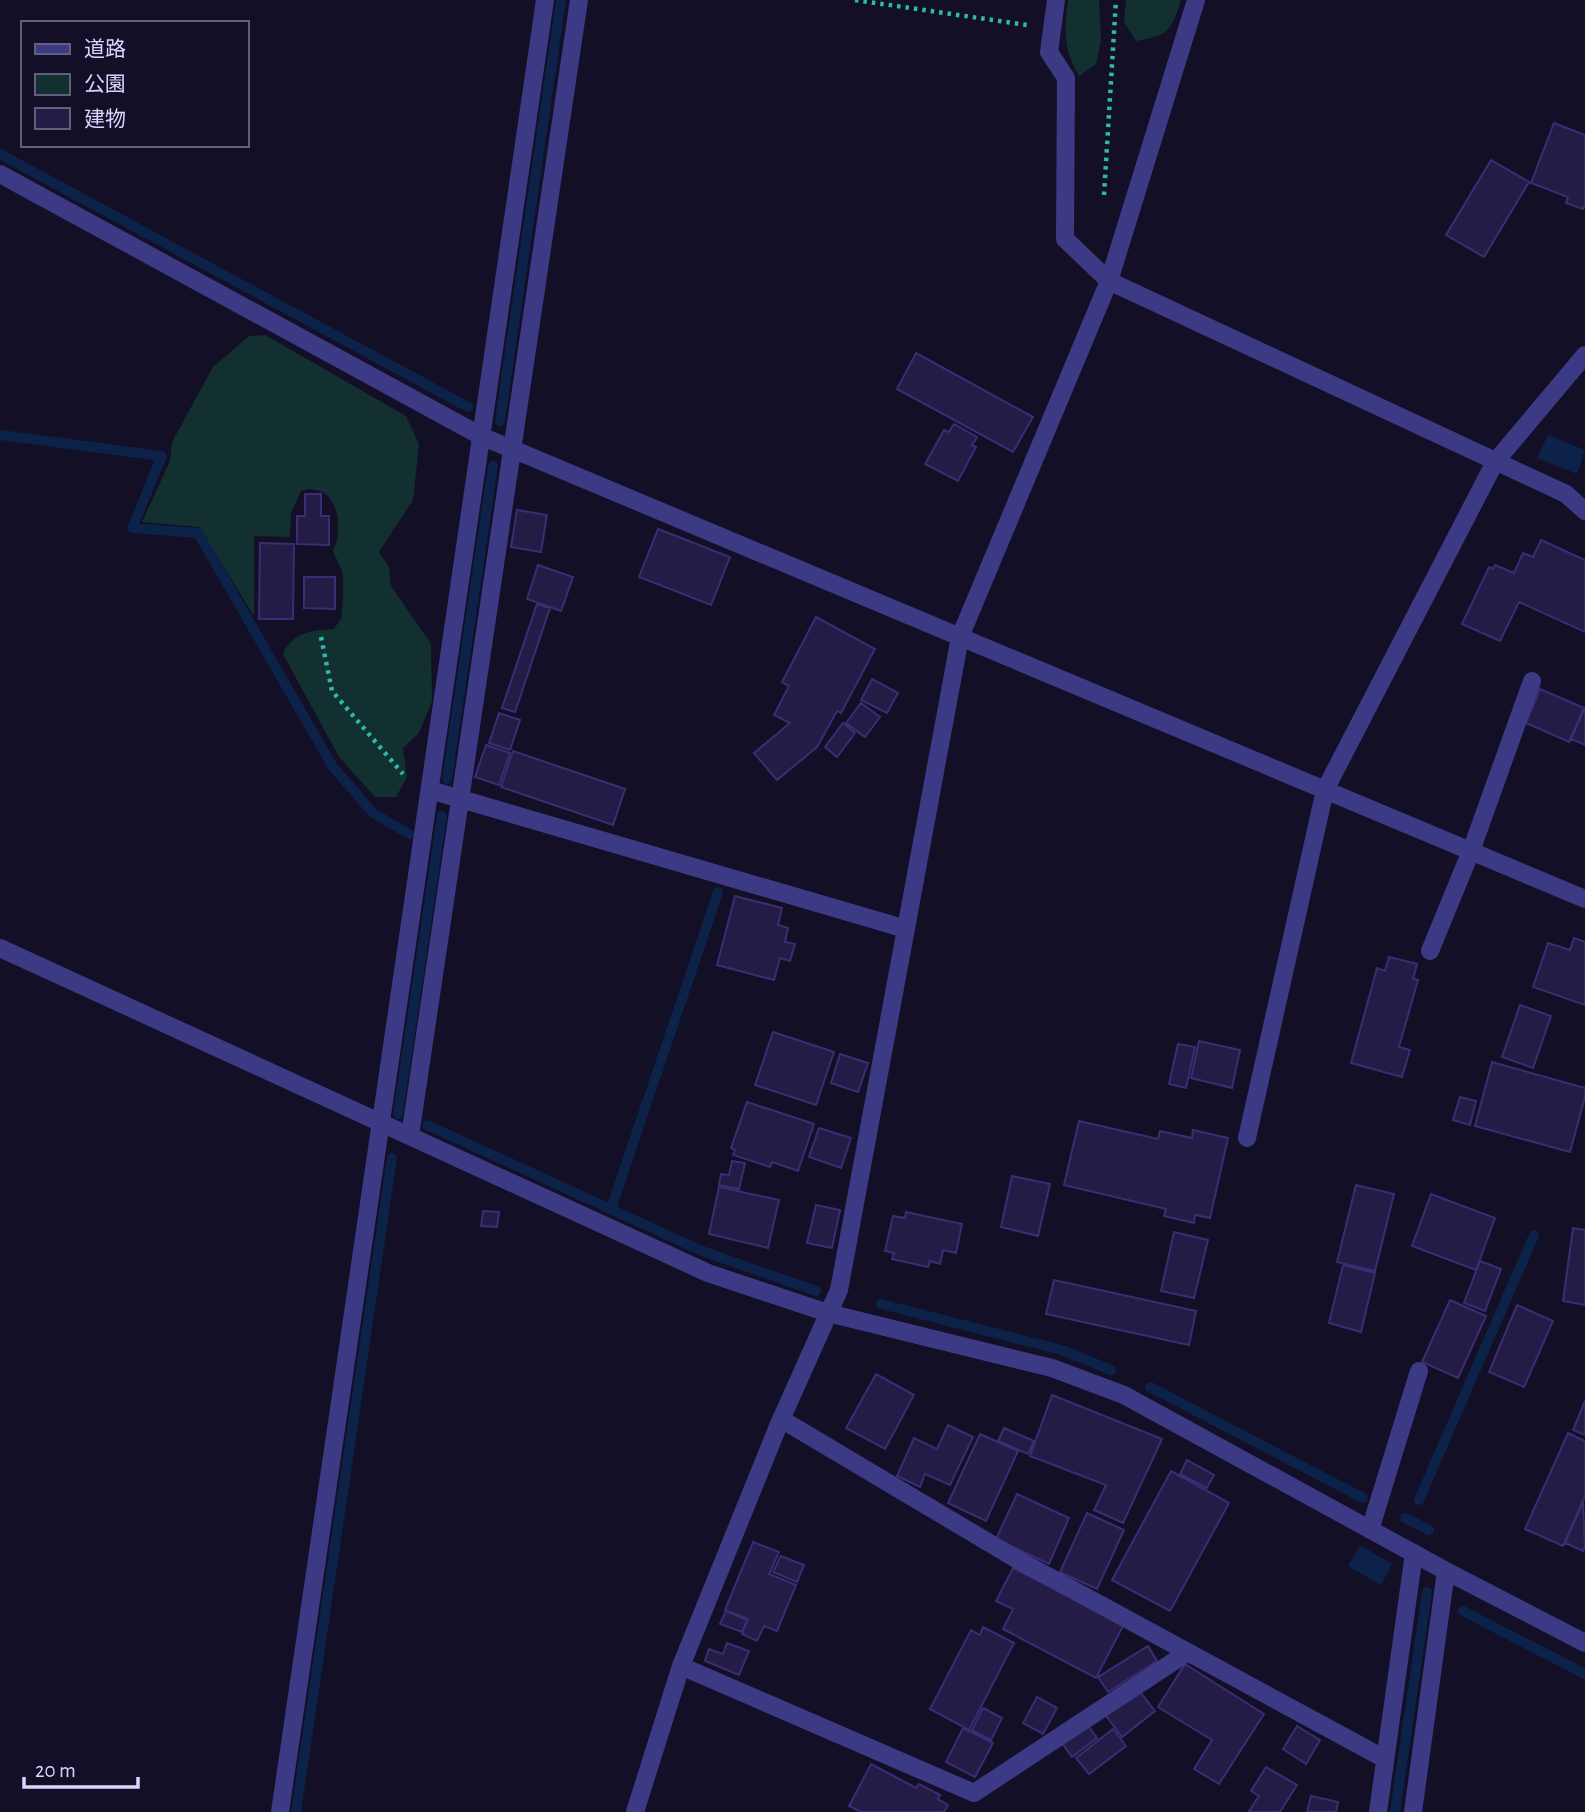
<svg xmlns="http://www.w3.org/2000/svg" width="1585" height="1812" viewBox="0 0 1585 1812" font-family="'Alegreya Sans','Noto Sans JP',sans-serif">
<rect width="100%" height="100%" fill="#130f26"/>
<path fill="#12302f" d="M1068,0H1099L1101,40L1096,64L1079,76C1063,48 1064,31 1068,0Z
M1126,0H1181C1172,30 1168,36 1136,41L1124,22Z
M265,335L406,416L419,444L413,500L379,552L389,567L391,586L431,644L432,701L419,733L403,748L407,777L396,797H375L339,757L283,654C292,632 313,630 334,629L341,619L343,598V573L333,551C345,525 337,481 301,491L291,513L290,537L254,536V616L199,527L142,522L170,461L172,442L213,367L249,336Z"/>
<path fill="#0c2248" d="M1548,435L1585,450L1577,474L1537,458Z
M1360,1545L1392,1564L1381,1585L1348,1566Z"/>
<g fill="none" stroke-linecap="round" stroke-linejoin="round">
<path stroke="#0c2248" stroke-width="10" d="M0,154L468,407
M500,421L561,0
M0,435L162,456L132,528L198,533L333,767L373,813L409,834
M447,779L493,466
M398,1114L442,816
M427,1125L702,1251L816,1291
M611,1209L718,892
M881,1304L1062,1350L1111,1370
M1150,1387L1363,1498
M1419,1500L1534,1235
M1405,1518L1429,1530
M1463,1611L1585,1674
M296,1812L392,1158
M1395,1812L1427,1592"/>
</g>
<path fill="#241b47" stroke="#3b2d73" stroke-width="2" d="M1554,123L1585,135V204L1583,209L1566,203L1568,197L1531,183Z
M1491,160L1529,182L1484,257L1446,235Z
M916,353L1033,417L1013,452L897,389Z
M954,424L977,437L972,445L976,447L958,481L925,464L944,430L949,432Z
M305,494H321V516H329V545L297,544V516H305Z
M517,510L547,515L541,552L511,547Z
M658,529L730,557L711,605L639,577Z
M1541,540L1585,560V632L1519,602L1500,641L1462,624L1489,567L1493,569L1495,565L1514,573L1523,553L1533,557Z
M260,543L294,544L293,619H259Z
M538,565L573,577L561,611L527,599Z
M304,577H335V609L304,608Z
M537,604L550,608L515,712L502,708Z
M816,617L875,649L841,713L837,711L817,747L777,780L754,753L790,723L774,715L789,686L782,682Z
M872,679L898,693L887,713L861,700Z
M1540,689L1584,708L1569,742L1526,723Z
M861,703L880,717L865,737L846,723Z
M1585,707V745L1571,739Z
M499,713L520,720L510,750L489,743Z
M843,723L855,733L837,757L825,747Z
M486,745L510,753L499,785L475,777Z
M513,751L625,789L613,825L501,787Z
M735,896L782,908L778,925L788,928L785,942L795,944L790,961L780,958L774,980L717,965Z
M1574,938L1585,942V1005L1533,987L1548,943L1570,950Z
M1389,957L1417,964L1413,979L1418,980L1399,1047L1410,1050L1402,1077L1351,1063L1377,968L1385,971Z
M1520,1005L1551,1016L1533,1068L1502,1057Z
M773,1032L834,1052L816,1105L755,1085Z
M1199,1041L1240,1050L1232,1088L1191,1078Z
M1178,1044L1195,1047L1186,1088L1169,1084Z
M840,1054L868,1063L858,1092L831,1083Z
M1492,1062L1585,1088V1097L1570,1152L1475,1126Z
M1460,1097L1476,1101L1470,1125L1453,1120Z
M747,1102L814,1124L798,1171L772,1162L770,1167L733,1155L735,1150L731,1148Z
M1079,1121L1158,1139L1160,1131L1192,1138L1193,1130L1228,1138L1210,1218L1195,1215L1194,1223L1164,1216L1166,1209L1064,1185Z
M819,1128L851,1138L841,1168L809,1157Z
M732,1161L745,1163L739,1189L719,1185L721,1174L729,1175Z
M1012,1176L1050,1184L1038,1236L1001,1227Z
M1356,1185L1394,1194L1375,1271L1337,1262Z
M719,1187L779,1200L768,1248L709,1234Z
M1431,1194L1495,1218L1476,1270L1412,1246Z
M816,1205L840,1210L832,1248L807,1243Z
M483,1211L499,1212L497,1227L481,1226Z
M906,1212L962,1224L956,1253L943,1250L940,1264L930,1261L928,1267L892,1259L894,1253L885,1251L893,1216L905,1218Z
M1573,1228L1585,1230V1305L1563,1301Z
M1174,1232L1208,1240L1194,1298L1161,1291Z
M1480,1261L1501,1269L1485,1311L1464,1303Z
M1343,1265L1375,1273L1361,1332L1329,1323Z
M1054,1280L1196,1311L1189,1345L1046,1314Z
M1450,1300L1486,1316L1458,1378L1422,1362Z
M1517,1305L1553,1321L1524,1387L1489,1372Z
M876,1374L914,1395L885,1449L846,1428Z
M1052,1395L1162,1439L1123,1523L1094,1510L1106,1485L1030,1456Z
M1585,1401V1435L1573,1430Z
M948,1425L973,1437L950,1485L925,1474L920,1487L897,1476L914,1438L937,1449Z
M1004,1428L1034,1441L1028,1454L998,1441Z
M1568,1433L1585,1441V1496L1563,1546L1525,1529Z
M980,1434L1018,1451L986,1521L948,1503Z
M1187,1460L1214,1475L1207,1488L1180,1474Z
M1171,1471L1229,1503L1170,1611L1112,1580Z
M1017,1494L1069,1518L1049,1564L996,1539Z
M1583,1502L1585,1546L1583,1551L1565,1543Z
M1087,1513L1124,1530L1097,1589L1060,1572Z
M753,1542L779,1552L769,1574L796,1585L777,1631L764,1626L757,1641L742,1634L748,1619L725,1610Z
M781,1556L804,1565L797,1582L773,1572Z
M1013,1568L1124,1624L1096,1678L1003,1629L1013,1609L996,1601Z
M726,1611L747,1620L742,1632L720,1624Z
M983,1627L1014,1643L969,1730L930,1709L971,1630L980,1635Z
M727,1643L749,1651L739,1675L705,1661L709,1649L723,1654Z
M1148,1646L1157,1661L1108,1692L1098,1677Z
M1185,1664L1264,1714L1219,1784L1194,1769L1212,1740L1158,1707Z
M1137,1688L1155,1711L1122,1737L1104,1713Z
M1037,1697L1057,1708L1043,1734L1023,1723Z
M983,1708L1002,1718L991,1740L972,1730Z
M1087,1724L1097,1738L1072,1757L1062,1743Z
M1297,1726L1320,1740L1306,1764L1283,1749Z
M963,1728L993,1743L975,1777L946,1762Z
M1113,1729L1126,1746L1089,1774L1076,1758Z
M871,1764L916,1788L919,1784L940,1795L938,1799L948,1805L944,1812H861L849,1806Z
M1266,1767L1297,1785L1280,1812H1252L1249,1811L1259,1796L1251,1791Z
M1311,1796L1338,1802L1336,1812H1307Z"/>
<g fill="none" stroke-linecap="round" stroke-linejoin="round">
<path stroke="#2fb8b0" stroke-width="4.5" stroke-dasharray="3.5 5" stroke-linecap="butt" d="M855,0L1027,25
M1104,195L1116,0
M321,637L332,691L403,774"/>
<path stroke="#3d3a85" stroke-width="18" d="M1056,0L1049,52L1066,78L1065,239L1109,281L1566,494L1585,511
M0,174L481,436L1585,899
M430,790L906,929
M0,948L708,1273L828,1313L1052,1368L1124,1395L1446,1571L1585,1643
M1430,951L1471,851L1532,681
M410,1136L579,0
M1247,1138L1325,790L1495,462L1585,355
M781,1419L1018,1560L1385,1759
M1370,1530L1419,1371
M681,1666L974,1793L1188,1652
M280,1812L545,0
M635,1812L681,1666L779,1424L839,1290L960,637L1109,281L1196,0
M1378,1812L1414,1553
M1413,1812L1446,1571"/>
</g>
<rect x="21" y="21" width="228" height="126" fill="#130f26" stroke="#625e7d" stroke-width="2"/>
<rect x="35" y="44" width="35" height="10" fill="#3d3a85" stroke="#625e7d" stroke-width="2"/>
<text x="84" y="56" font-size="21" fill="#d9d4ff">道路</text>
<rect x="35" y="74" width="35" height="21" fill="#12302f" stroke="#625e7d" stroke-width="2"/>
<text x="84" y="91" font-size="21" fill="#d9d4ff">公園</text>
<rect x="35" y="108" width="35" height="21" fill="#241b47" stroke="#625e7d" stroke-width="2"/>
<text x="84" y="126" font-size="21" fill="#d9d4ff">建物</text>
<path d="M24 1777v10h114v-10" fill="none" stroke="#d9d4ff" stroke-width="3.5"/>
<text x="35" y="1777" font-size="21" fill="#d9d4ff" stroke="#130f26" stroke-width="5" paint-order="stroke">20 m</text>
</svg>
